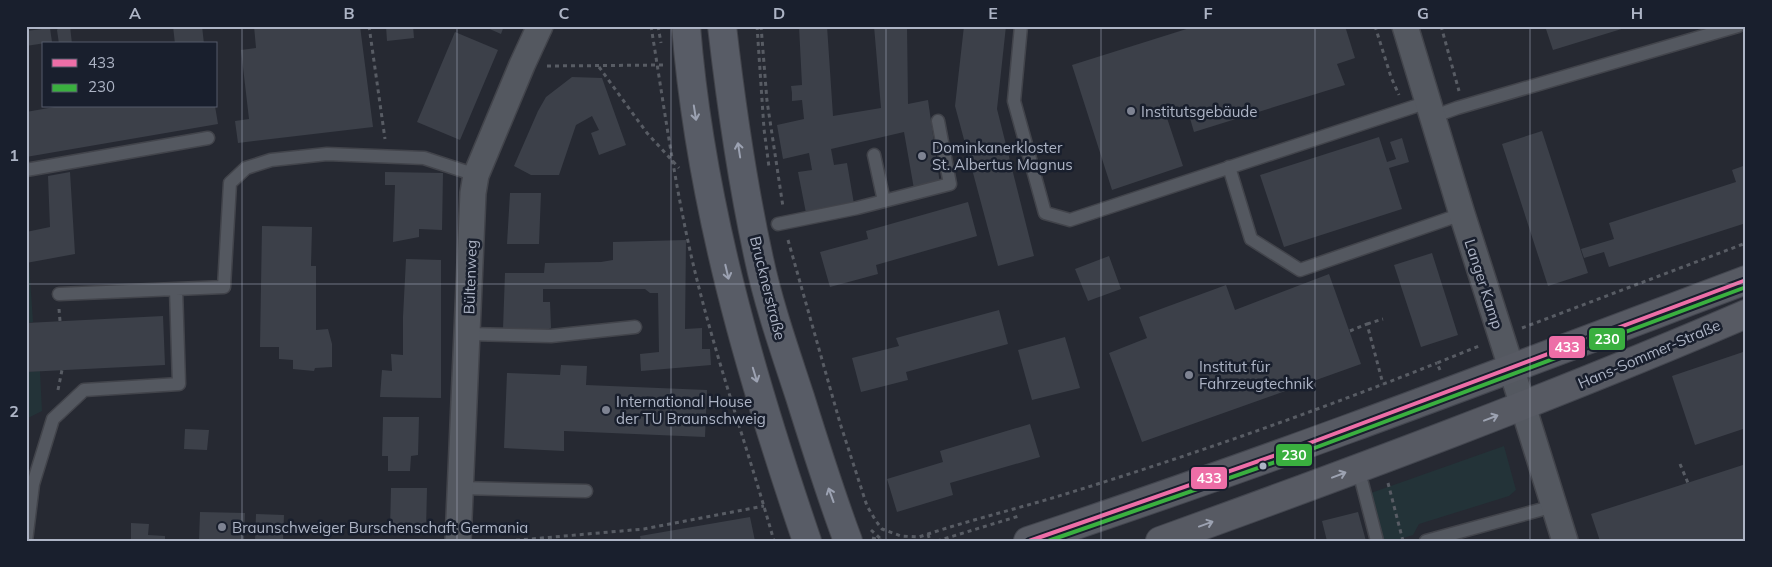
<svg xmlns="http://www.w3.org/2000/svg" width="1772" height="567" viewBox="0 0 1772 567" font-family="Mulish,sans-serif">
<rect width="100%" height="100%" fill="#262932"/>
<path fill="#233338" d="M26,263H29L33,322L26,323Z
M40,371L42,411L26,419V372Z
M1504,446L1516,490L1509,496L1419,524L1413,535L1394,541H1383L1371,493Z"/>
<path fill="#3c4049" d="M60,26H70L72,44H59L57,30Z
M173,26H202L204,44H175Z
M254,26H360L373,127L238,143L235,121L249,119L241,50L256,48Z
M386,26H413L414,38L387,41Z
M483,26H504L501,34Z
M799,26H827L833,116L881,108L874,26H907L908,104L928,100L940,184L914,189L904,132L831,149L834,165L847,163L854,204L806,213L798,172L812,170L809,153L783,159L777,125L804,119L802,100L792,101V93L791,86L802,85Z
M964,26H1006L997,109L1034,256L998,266L955,106Z
M1196,26H1345L1355,58L1337,64L1345,85L1194,132L1187,108L1166,115L1183,166L1112,190L1072,65Z
M1545,26H1628V27L1553,50Z
M50,28L52,42L26,46V31Z
M455,32L498,50L460,140L417,122Z
M572,77L602,78L626,145L599,155L591,133L599,130L592,116L576,125L559,175H531L514,166L538,111L546,97Z
M60,106H215L218,124L26,157V112Z
M1542,131L1588,273L1548,286L1502,144Z
M1379,137L1387,162L1396,159L1390,142L1402,138L1409,162L1389,168L1402,209L1284,247L1260,175Z
M1746,165V223L1609,267L1604,252L1584,258L1581,249L1614,239L1609,223L1736,182L1732,170Z
M70,172L75,254L26,263V232L50,227L48,176Z
M385,172L443,173L442,230L419,229V237L393,242L395,185H385Z
M510,193H541L539,244H507Z
M968,202L977,236L876,265L878,274L830,287L820,252L868,239L866,231Z
M262,226L312,227L311,266H316V330L328,329L332,344V367L315,368L314,371L293,369V360L279,359V347H260Z
M686,240L685,329L702,328V349H710L711,365L641,371L640,354L659,352L658,293H650L645,289H543V302H550L551,328L544,331L503,329L505,273H544L545,263L601,262L613,260V242Z
M1432,253L1458,335L1421,347L1394,265Z
M1109,256L1121,289L1088,301L1075,269Z
M406,259L441,260V398L380,397L382,370L392,371L391,354L403,355V317Z
M1329,274L1361,364L1142,442L1109,353L1147,338L1139,317L1226,285L1235,310Z
M999,310L1008,344L906,372L908,380L861,392L852,358L899,346L896,338Z
M163,316L165,365L26,372V323Z
M1065,337L1080,388L1032,400L1018,350Z
M1746,351V428L1695,445L1672,376Z
M561,365L587,366L586,385L707,390L705,437L564,431V451L504,448L507,373L560,375Z
M383,417H419L418,455L411,456L410,471H388V456H382Z
M1030,424L1040,457L950,483L953,495L897,512L887,479L943,462L940,451Z
M185,429L209,430L207,450L184,449Z
M1746,464V541H1600L1591,514Z
M391,488H427L426,530H390Z
M200,512L245,513L244,541H199Z
M1358,512L1366,541H1327L1322,521Z
M256,514L284,515L283,541H255Z
M750,517L755,541H641L640,536Z
M131,523L149,524L148,535L165,536V541H131Z"/>
<g fill="none" stroke-linecap="round" stroke-linejoin="round">
<defs>
<path id="service" d="M1021,26L1014,101L1045,213L1070,220L1428,102
M1432,117L1457,108L1738,26
M874,155L884,201
M1229,167L1251,239L1300,270L1462,214
M26,170L208,138
M778,224L857,208L950,184L938,121
M59,294L176,289
M468,334L551,336L635,327
M1362,483L1377,541
M461,488L586,491
M26,541L33,484L53,419L84,390L179,384L176,289L224,287L230,183L246,168L271,160L327,154L424,158L476,175
M1426,541L1554,506"/>
<path id="minor" d="M1405,26L1462,214L1504,345L1565,541
M458,541L473,193L476,175L522,65L540,26"/>
<path id="secondary" d="M686,26C700,203 750,374 807,541
M722,26C731,104 742,182 759,259C769,306 785,351 800,397C815,445 830,493 848,541"/>
<path id="primary" d="M1028,541C1270,461 1507,370 1746,280
M1160,541C1357,470 1553,397 1746,314"/>
</defs>
<use href="#service" stroke="#42444b" stroke-width="15"/>
<use href="#minor" stroke="#42444b" stroke-width="28"/>
<use href="#secondary" stroke="#42444b" stroke-width="30"/>
<use href="#primary" stroke="#43464f" stroke-width="30"/>
<path stroke="#585c64" stroke-width="3" stroke-dasharray="4 4" stroke-linecap="butt" d="M369,26L385,139
M651,26C663,100 673,173 689,246C711,346 746,442 774,541
M658,26L661,43
M757,26L764,129L769,167
M761,26L767,101L783,207
M1375,26L1391,77L1399,95
M1441,26L1459,91
M547,66L665,65
M599,67L647,133L679,168
M788,240L840,423L867,506L876,521L882,529L901,536L919,537C969,520 1021,508 1072,492C1195,454 1317,411 1437,363
M59,309L60,321
M1367,324L1383,319
M1522,328L1746,243
M1350,331L1367,324L1383,384
M1440,370L1437,363L1479,346L1478,344
M58,390L62,370
M1680,464L1688,483
M1388,483L1403,541
M871,530L882,540
M928,534L930,541
M872,538L884,541
M508,541L644,529L764,506
M937,541L1019,516"/>
<use href="#service" stroke="#545860" stroke-width="12"/>
<use href="#minor" stroke="#545860" stroke-width="25"/>
<use href="#secondary" stroke="#585c66" stroke-width="28"/>
<use href="#primary" stroke="#575a63" stroke-width="28"/>
<defs>
<path id="bus-1" d="M1029,541L1299,447L1746,280"/>
<path id="bus-2" d="M1048,541L1301,453L1746,287"/>
</defs>
<use href="#bus-1" stroke="#191f2d" stroke-width="8"/>
<use href="#bus-2" stroke="#191f2d" stroke-width="8"/>
<use href="#bus-1" stroke="#ed6ea7" stroke-width="4"/>
<use href="#bus-2" stroke="#3ab03f" stroke-width="4"/>
</g>
<defs><path id="oneway-shaft" d="M-6 0H5M1.5-3L5.5 0L1.5 3" fill="none" stroke-width="1.6" stroke-linecap="round" stroke-linejoin="round" transform="scale(1.25)"/></defs>
<g stroke="#9ca2b2">
<use href="#oneway-shaft" transform="translate(695 113) rotate(81)"/>
<use href="#oneway-shaft" transform="translate(739 150) rotate(-99)"/>
<use href="#oneway-shaft" transform="translate(727 272) rotate(77)"/>
<use href="#oneway-shaft" transform="translate(755 375) rotate(73)"/>
<use href="#oneway-shaft" transform="translate(831 495) rotate(-110)"/>
</g>
<g stroke="#9ca2b1">
<use href="#oneway-shaft" transform="translate(1491 418) rotate(-21)"/>
<use href="#oneway-shaft" transform="translate(1339 475) rotate(-21)"/>
<use href="#oneway-shaft" transform="translate(1206 524) rotate(-20)"/>
</g>
<path fill="none" stroke="#adb4c5" stroke-width="1" stroke-opacity="0.55" d="M242,26V541M457,26V541M671,26V541M886,26V541M1101,26V541M1315,26V541M1530,26V541M26,284H1746"/>
<g fill="#7e8392" stroke="#191f2d" stroke-width="2">
<circle cx="1131" cy="111" r="5"/>
<circle cx="922" cy="156" r="5"/>
<circle cx="1189" cy="375" r="5"/>
<circle cx="606" cy="410" r="5"/>
<circle cx="222" cy="527" r="5"/>
</g>
<circle fill="#adb4c5" stroke="#191f2d" stroke-width="2" cx="1263" cy="466" r="4.5"/>
<g text-anchor="middle" dominant-baseline="central" stroke-width="5" stroke-linejoin="round" paint-order="stroke">
<g font-size="15" fill="#adb4c5" stroke="#191f2d" text-anchor="start">
<text x="1141" y="111">Institutsgebäude</text>
<text x="932" y="147">Dominkanerkloster<tspan x="932" dy="17">St. Albertus Magnus</tspan></text>
<text x="1199" y="366">Institut für<tspan x="1199" dy="17">Fahrzeugtechnik</tspan></text>
<text x="616" y="401">International House<tspan x="616" dy="17">der TU Braunschweig</tspan></text>
<text x="232" y="527">Braunschweiger Burschenschaft Germania</text>
</g>
<g font-size="15" fill="#adb4c5" stroke="#191f2d">
<text transform="translate(470 277) rotate(-88)">Bültenweg</text>
<text transform="translate(1484 284) rotate(72)">Langer Kamp</text>
<text transform="translate(768 288) rotate(76)">Brucknerstraße</text>
<text transform="translate(1649 354) rotate(-23)">Hans-Sommer-Straße</text>
</g>
</g>
<g stroke="#191f2d" stroke-width="2">
<rect x="1588" y="327" width="38" height="24" rx="5" fill="#3ab03f"/>
<rect x="1548" y="335" width="38" height="24" rx="5" fill="#ed6ea7"/>
<rect x="1275" y="443" width="38" height="24" rx="5" fill="#3ab03f"/>
<rect x="1190" y="466" width="38" height="24" rx="5" fill="#ed6ea7"/>
</g>
<g font-size="14" text-anchor="middle" font-weight="bold" fill="#fff">
<text x="1607" y="344">230</text>
<text x="1567" y="352">433</text>
<text x="1294" y="460">230</text>
<text x="1209" y="483">433</text>
</g>
<rect width="1772" height="567" fill="none" stroke="#191f2d" stroke-width="55"/>
<rect x="42" y="42" width="175" height="65" fill="#191f2d" stroke="#545b6a"/>
<rect x="52" y="59" width="25" height="8" fill="#ed6ea7" stroke="#545b6a"/>
<text x="88" y="68" font-size="15" fill="#adb4c5">433</text>
<rect x="52" y="84" width="25" height="8" fill="#3ab03f" stroke="#545b6a"/>
<text x="88" y="92" font-size="15" fill="#adb4c5">230</text>
<rect x="28" y="28" width="1716" height="512" fill="none" stroke="#adb4c5" stroke-width="2"/>
<g font-size="16" text-anchor="middle" font-weight="bold" fill="#adb4c5">
<text x="135" y="19">A</text>
<text x="349" y="19">B</text>
<text x="564" y="19">C</text>
<text x="779" y="19">D</text>
<text x="993" y="19">E</text>
<text x="1208" y="19">F</text>
<text x="1423" y="19">G</text>
<text x="1637" y="19">H</text>
<text x="14" y="161">1</text>
<text x="14" y="417">2</text>
</g>
</svg>
